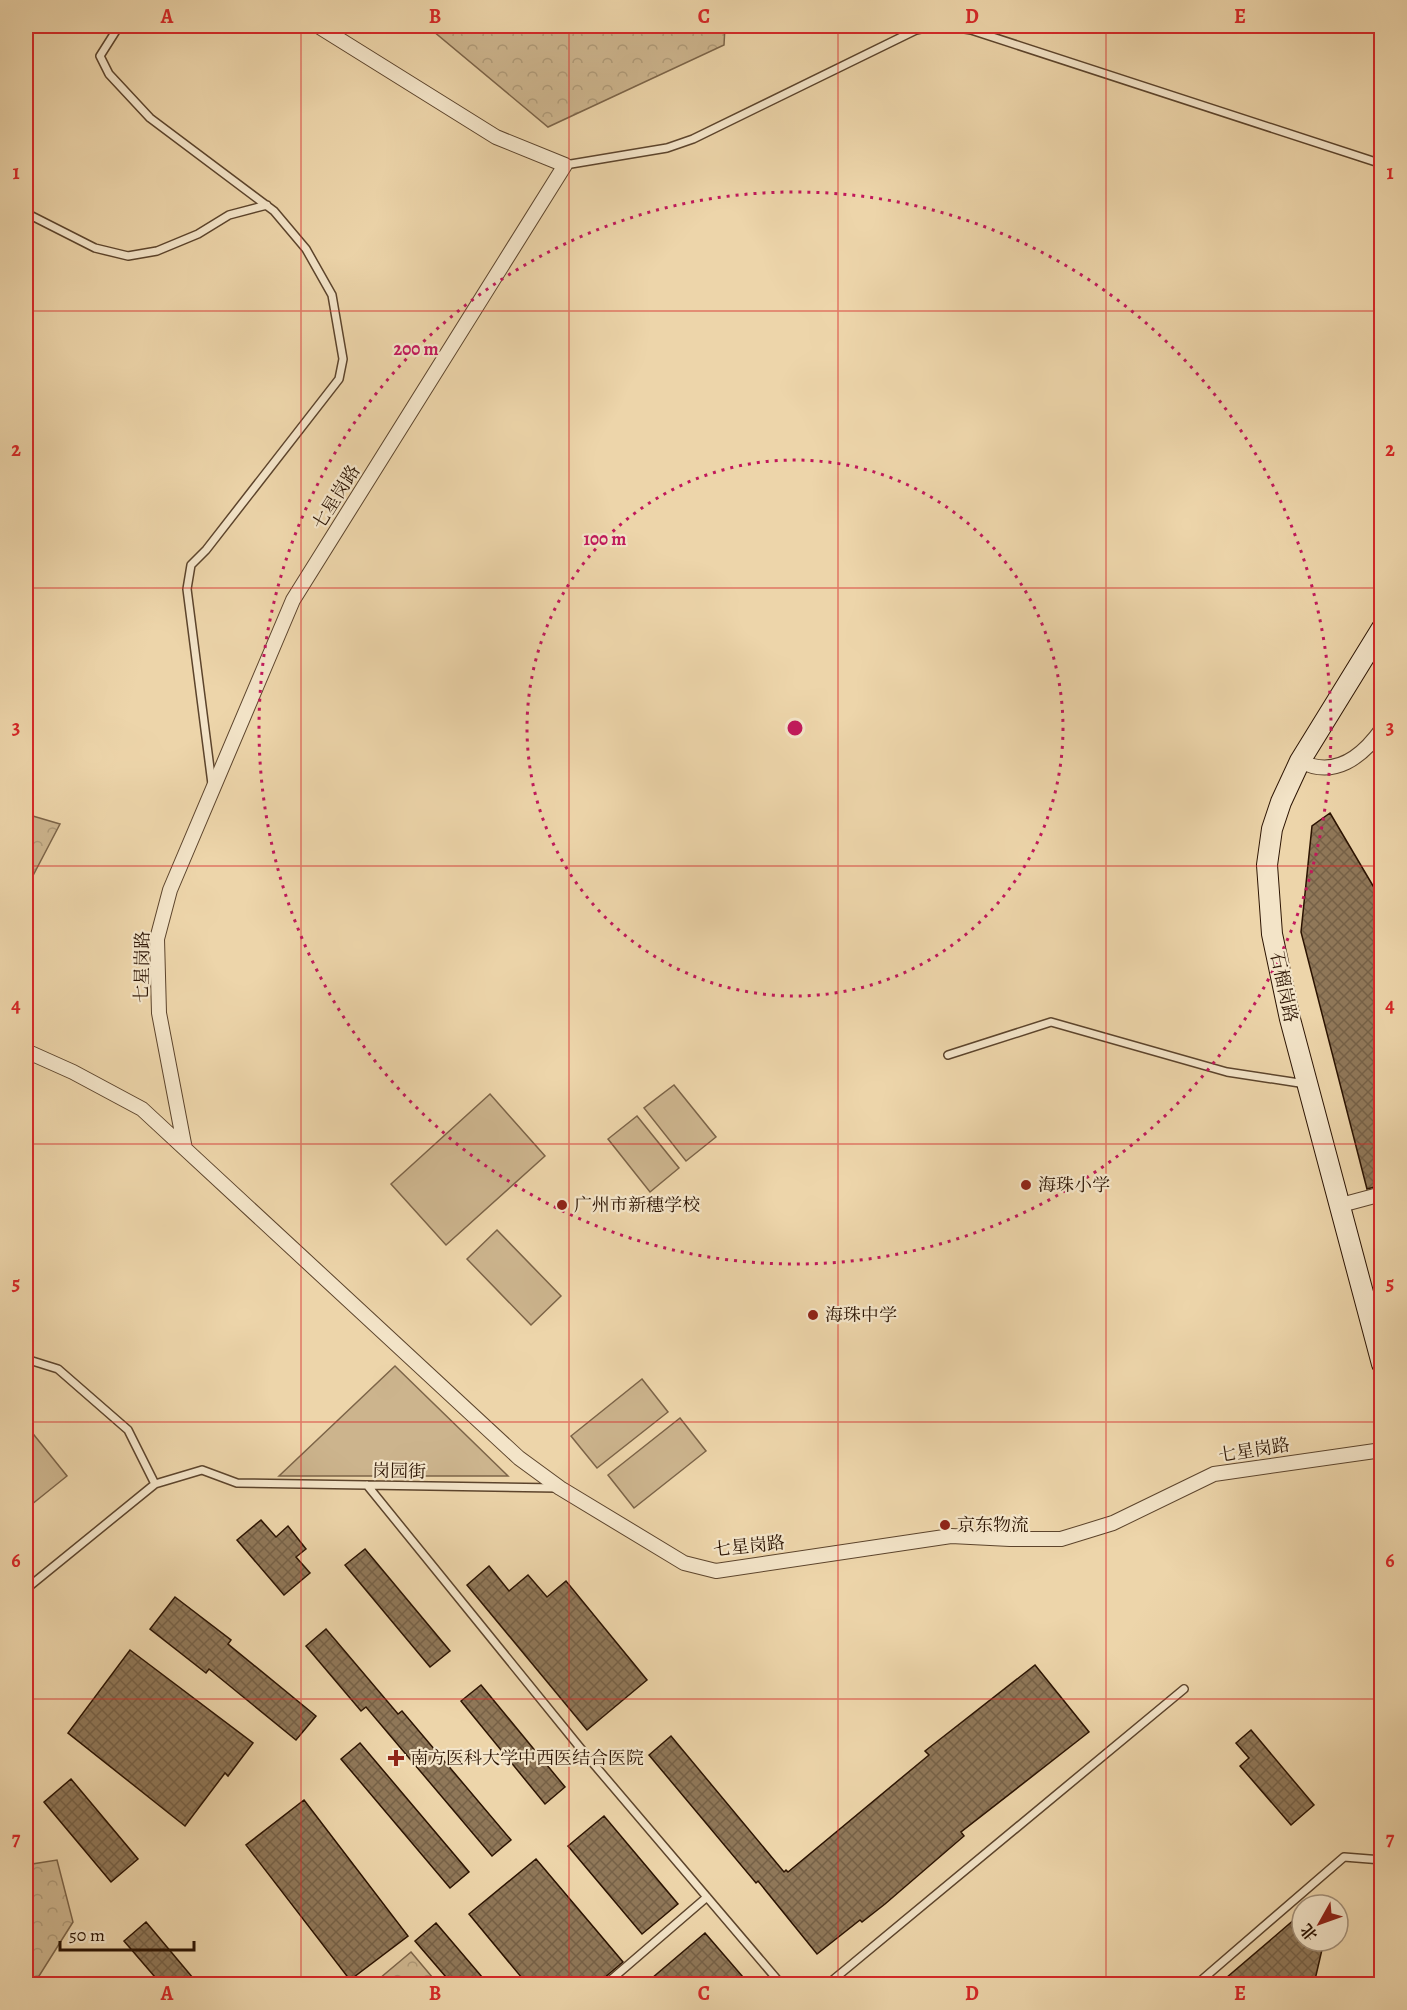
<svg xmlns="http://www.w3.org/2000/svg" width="1407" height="2010" viewBox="0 0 1407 2010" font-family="Alegreya,'Noto Serif SC',serif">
<defs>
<pattern id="forest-crowns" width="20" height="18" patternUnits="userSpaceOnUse" patternTransform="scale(1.5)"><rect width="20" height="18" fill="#ccb48d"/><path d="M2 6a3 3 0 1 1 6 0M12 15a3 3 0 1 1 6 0" fill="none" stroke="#af9a78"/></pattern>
<pattern id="building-cross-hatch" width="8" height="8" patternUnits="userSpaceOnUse" patternTransform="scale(1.5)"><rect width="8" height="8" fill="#907859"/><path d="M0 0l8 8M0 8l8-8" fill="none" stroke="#766147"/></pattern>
</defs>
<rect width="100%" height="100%" fill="#edd5aa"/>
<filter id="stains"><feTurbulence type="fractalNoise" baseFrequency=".00333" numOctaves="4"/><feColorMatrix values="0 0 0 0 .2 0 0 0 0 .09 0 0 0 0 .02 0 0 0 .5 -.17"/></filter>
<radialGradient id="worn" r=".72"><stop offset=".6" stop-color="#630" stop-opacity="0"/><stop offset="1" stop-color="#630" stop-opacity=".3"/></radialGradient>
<path fill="#ccb48d" stroke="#7c6448" stroke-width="1.5" d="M674,1085L716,1137L686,1161L644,1108Z
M490,1094L545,1156L446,1245L391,1184Z
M637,1116L679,1168L650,1192L608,1139Z
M497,1230L561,1296L531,1325L467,1259Z
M395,1366L508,1476H279Z
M642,1379L668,1412L597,1468L571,1436Z
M680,1418L706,1451L634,1508L608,1475Z
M26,1425L67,1476L26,1509Z"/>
<path fill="url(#forest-crowns)" stroke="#7c6448" stroke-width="1.5" d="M427,26H725L724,45L548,127Z
M26,814L60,824L26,889Z
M57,1860L73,1922L34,1984H26V1865Z
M411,1952L438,1984H373Z"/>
<path fill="url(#building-cross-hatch)" stroke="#2b1302" stroke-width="1.5" d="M1330,813L1382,901V1185L1367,1189L1301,932L1312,826Z
M261,1520L276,1537L288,1526L306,1549L296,1557L310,1573L284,1595L237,1540Z
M365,1549L450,1651L430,1667L345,1565Z
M489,1566L509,1591L528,1575L547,1597L566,1581L647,1680L587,1730L467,1585Z
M175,1597L231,1640L228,1644L316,1716L296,1740L209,1669L206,1673L150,1629Z
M326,1629L398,1714L402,1711L511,1840L492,1856L366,1707L361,1711L306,1646Z
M130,1650L253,1743L228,1776L225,1773L185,1826L68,1733Z
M1035,1665L1089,1732L961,1832L964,1836L885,1904L862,1922L860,1920L817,1954L758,1881L756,1883L649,1755L671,1736L784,1872L786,1870L788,1872L929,1755L925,1751Z
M481,1685L565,1787L545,1804L461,1701Z
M1251,1730L1314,1805L1291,1825L1240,1766L1249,1758L1236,1743Z
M360,1743L469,1872L450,1888L341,1759Z
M71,1779L138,1859L111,1882L44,1802Z
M304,1800L408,1936L350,1980L246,1845Z
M604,1816L678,1904L642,1934L568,1846Z
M536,1859L623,1962L597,1984H527L469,1914Z
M1302,1913V1941H1324L1314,1984H1219Z
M146,1922L198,1984H161L124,1941Z
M436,1923L488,1984H452L415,1941Z
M705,1933L749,1984H645Z"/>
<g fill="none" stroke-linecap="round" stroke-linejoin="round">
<defs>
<path id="service" d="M119,26L100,56L109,74L150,118L274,211L306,249L332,295L343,359L339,379L206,550L191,565L187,589L212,784
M946,26L971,30L1382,164
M565,165L667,148L693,139L916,30L935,26
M26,213L95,248L128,256L157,251L198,234L229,215L267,205
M948,1055L1051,1022L1227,1072L1306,1084
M26,1359L58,1369L128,1430L155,1484
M367,1485L586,1755L781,1984
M26,1589L155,1484L202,1470L237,1483L558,1488
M606,1984L707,1897
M828,1984L1184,1689
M1197,1984L1344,1857L1382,1860"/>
<path id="minor" d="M1300,761C1334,779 1362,757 1382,729
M26,1051L73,1072L142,1109L519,1458L560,1488L684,1563L716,1571L951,1536L1010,1539H1061L1113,1523L1214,1474L1382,1450
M185,1149L159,1013L157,939L170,890L293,600L565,165L496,137L318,26
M1341,1205L1382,1194"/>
<path id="secondary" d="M1382,628L1300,761L1281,802L1272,829L1267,865L1272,934L1290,1019L1382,1364"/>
</defs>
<use href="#service" stroke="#5c442c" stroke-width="10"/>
<use href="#minor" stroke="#5c442c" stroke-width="16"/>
<use href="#secondary" stroke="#2b1302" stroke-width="22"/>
<use href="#service" stroke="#f3e4c8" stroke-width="7"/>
<use href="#minor" stroke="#f3e4c8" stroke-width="14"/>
<use href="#secondary" stroke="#f3e4c8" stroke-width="20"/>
</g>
<path fill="none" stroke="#d62828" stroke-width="1.5" stroke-opacity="0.55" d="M301,26V1984M569,26V1984M838,26V1984M1106,26V1984M26,311H1382M26,588H1382M26,866H1382M26,1144H1382M26,1422H1382M26,1699H1382"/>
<g fill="none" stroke="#c2185b" stroke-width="3" stroke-dasharray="3 6">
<circle cx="795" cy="728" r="268"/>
<circle cx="795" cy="728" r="536"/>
</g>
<g fill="#8f2418" stroke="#f3e4c8" stroke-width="2">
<circle cx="1026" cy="1185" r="6"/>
<circle cx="562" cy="1205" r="6"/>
<circle cx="813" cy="1315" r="6"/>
<circle cx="945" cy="1525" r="6"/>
<path d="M393 1749h6v6h6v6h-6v6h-6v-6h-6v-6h6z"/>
</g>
<g text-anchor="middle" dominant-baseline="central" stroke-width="4.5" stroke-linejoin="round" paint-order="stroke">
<g font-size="18" fill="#2b1302" stroke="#f3e4c8">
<text transform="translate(336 497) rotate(-58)">七星岗路</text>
<text transform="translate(142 967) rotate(-89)">七星岗路</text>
<text transform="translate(1284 987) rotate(78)">石榴岗路</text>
<text transform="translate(1254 1450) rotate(-9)">七星岗路</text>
<text transform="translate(399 1471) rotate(1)">岗园街</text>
<text transform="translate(749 1546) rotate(-6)">七星岗路</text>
</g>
<g font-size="18" fill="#2b1302" stroke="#f3e4c8" text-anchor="start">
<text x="1038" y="1185">海珠小学</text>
<text x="574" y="1205">广州市新穗学校</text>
<text x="825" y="1315">海珠中学</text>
<text x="957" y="1525">京东物流</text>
<text x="410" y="1758">南方医科大学中西医结合医院</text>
</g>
</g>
<circle cx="795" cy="728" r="9" fill="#c2185b" stroke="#f3e4c8" stroke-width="3"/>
<g font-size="18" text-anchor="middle" font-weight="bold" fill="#c2185b" stroke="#f3e4c8" stroke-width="4.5" stroke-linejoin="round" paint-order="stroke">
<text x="416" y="355">200 m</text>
<text x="605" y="545">100 m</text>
</g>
<rect width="1407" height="2010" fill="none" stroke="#edd5aa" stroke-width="66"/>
<g transform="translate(1320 1923) rotate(230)"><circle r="28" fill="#f3e4c8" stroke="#a39079" stroke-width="1.5"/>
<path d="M0-4.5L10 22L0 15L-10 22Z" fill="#8f2418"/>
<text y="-9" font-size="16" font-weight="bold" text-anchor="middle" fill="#2b1302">北</text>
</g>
<path d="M60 1941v9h134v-9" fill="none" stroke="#2b1302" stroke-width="3"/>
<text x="69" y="1941" font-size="18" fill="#2b1302" stroke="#f3e4c8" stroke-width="4.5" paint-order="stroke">50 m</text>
<rect x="33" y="33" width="1341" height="1944" fill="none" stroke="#d62828" stroke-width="2"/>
<g font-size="20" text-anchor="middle" font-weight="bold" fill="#d62828">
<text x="167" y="23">A</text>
<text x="435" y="23">B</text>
<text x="704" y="23">C</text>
<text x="972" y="23">D</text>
<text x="1240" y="23">E</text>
<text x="16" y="179">1</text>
<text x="1390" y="179">1</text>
<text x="16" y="456">2</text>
<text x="1390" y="456">2</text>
<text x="16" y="734">3</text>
<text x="1390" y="734">3</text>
<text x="16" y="1012">4</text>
<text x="1390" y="1012">4</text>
<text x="16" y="1290">5</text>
<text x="1390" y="1290">5</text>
<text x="16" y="1567">6</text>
<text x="1390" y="1567">6</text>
<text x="16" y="1845">7</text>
<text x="1390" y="1845">7</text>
<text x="167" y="2000">A</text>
<text x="435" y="2000">B</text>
<text x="704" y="2000">C</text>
<text x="972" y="2000">D</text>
<text x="1240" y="2000">E</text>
</g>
<rect width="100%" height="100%" filter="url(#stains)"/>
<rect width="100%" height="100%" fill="url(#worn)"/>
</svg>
